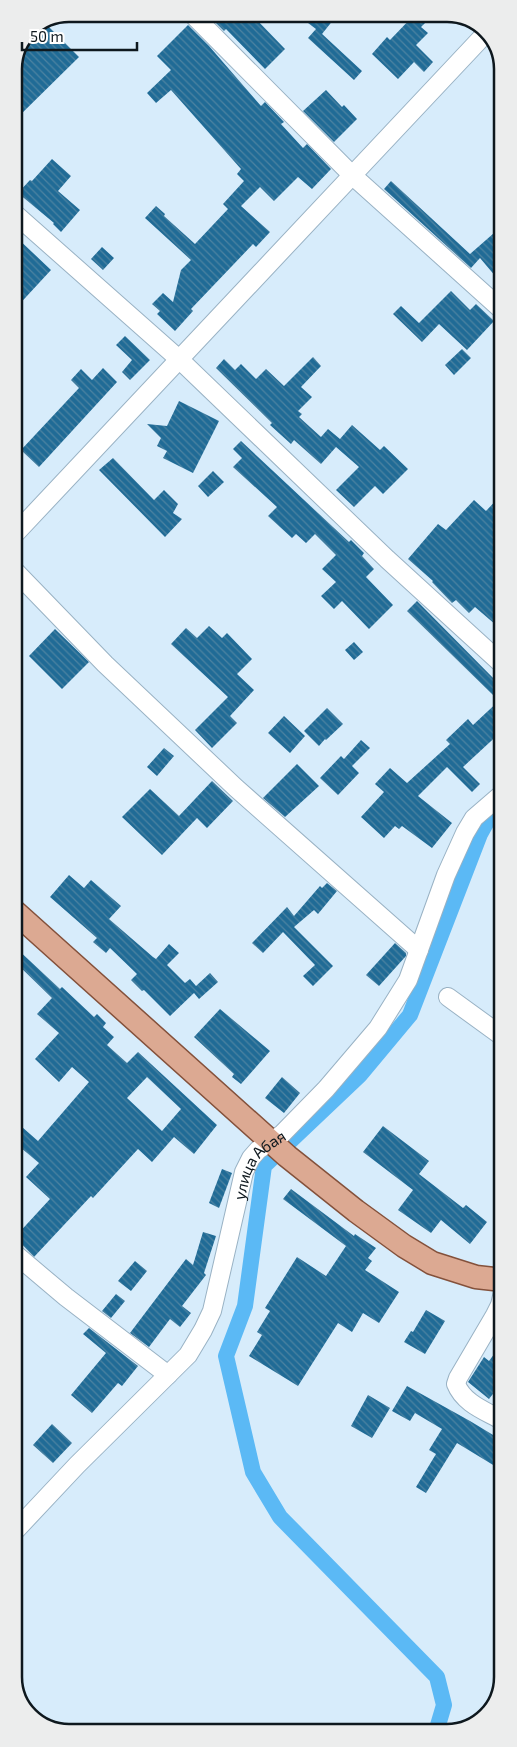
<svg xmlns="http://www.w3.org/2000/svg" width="517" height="1747" viewBox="0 0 517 1747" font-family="'Exo 2',sans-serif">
<defs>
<pattern id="building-back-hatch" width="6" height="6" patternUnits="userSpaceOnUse" patternTransform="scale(1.25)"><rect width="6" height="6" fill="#206b96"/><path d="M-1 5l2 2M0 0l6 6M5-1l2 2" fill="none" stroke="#4d83a1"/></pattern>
</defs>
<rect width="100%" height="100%" fill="#d7ecfb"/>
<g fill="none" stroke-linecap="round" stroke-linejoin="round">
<path stroke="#5bb9f5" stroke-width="16" d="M436,1732L444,1705L437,1677L280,1517L253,1472L226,1356L245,1306L264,1166L360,1075L410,1015L480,834L494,809L503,802"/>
</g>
<path fill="url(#building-back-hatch)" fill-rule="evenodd" d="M207,14H223L229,20L232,18L235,21L242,14H251L285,49L265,69L226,29L224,31Z
M296,14H328L334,19L322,34L321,33L362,71L354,80L308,38L316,29Z
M415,14H434L421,27L428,33L416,45L433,62L424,72L414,62L398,79L372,54L387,37L390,40Z
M46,24L79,57L14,121V69L30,30Z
M188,25L209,46L261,106L265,102L284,122L281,124L303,148L307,144L331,169L312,189L298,177L274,201L260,187L241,206L270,232L256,247L253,244L191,309L193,311L175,331L157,314L160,311L152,304L163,293L173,302L181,270L191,260L145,218L156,206L165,214L164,216L195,244L228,209L223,204L244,181L237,174L241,169L171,90L156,103L147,93L171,70L157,56Z
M326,90L342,107L344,105L357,119L334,142L303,111Z
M52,159L71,176L58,191L80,210L61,232L53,224L54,223L18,193L30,180L32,181Z
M391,181L470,254L502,226V284L480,258L471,268L384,189Z
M14,235L51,270L14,310Z
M102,247L114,258L103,270L91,259Z
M451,291L470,310L476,304L494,321L467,350L439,324L422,342L393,314L401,306L419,323Z
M125,336L150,360L130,380L122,372L132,360L116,345Z
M462,349L471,358L454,375L445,365Z
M313,357L321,366L301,387L312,397L298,411L302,414L299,417L321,437L328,429L340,439L352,425L380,450L384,446L408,469L383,494L375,486L354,507L336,490L359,467L336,447L321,464L294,440L291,444L270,425L272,423L216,368L224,359L235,370L241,364L256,379L266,369L284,386Z
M103,368L117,382L39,467L21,450L79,388L71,380L81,369L92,380Z
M179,401L219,421L193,473L163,458L167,451L157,446L161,438L147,424L167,426Z
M241,441L349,542L351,540L364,553L362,556L374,569L366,577L393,605L369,629L342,601L334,609L321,596L336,582L322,569L336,555L315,534L306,543L296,534L292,538L268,516L277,507L233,467L242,458L233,449Z
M113,458L154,500L164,490L178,504L173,513L182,519L165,537L99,470Z
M213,471L224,482L208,497L198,486Z
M502,494V495L503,631L475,607L469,613L456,600L452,603L432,582L433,581L408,559L438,524L446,530L474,500L486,511Z
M417,601L501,686L493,695L407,611Z
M209,626L222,638L227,633L252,659L237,674L254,690L230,716L237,723L212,748L195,730L228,697L171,644L186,628L197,638Z
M55,629L89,662L62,689L29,656Z
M354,642L363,652L354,660L345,650Z
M503,697V730L463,767L480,784L472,792L447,767L418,796L452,823L432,848L402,826L399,829L395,826L384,838L361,817L384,792L375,784L390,768L407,783L450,744L446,740L468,719L473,725Z
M327,708L343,724L326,740L325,739L319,746L304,731Z
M284,716L305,736L290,753L268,733Z
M361,740L370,748L352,766L359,773L338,795L320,778L341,756L344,759Z
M164,748L174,756L157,776L147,767Z
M297,764L319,786L285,817L263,798Z
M212,781L233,801L207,828L197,818L162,855L122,817L150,789L179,816Z
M69,875L84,888L91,880L121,906L109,919L153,957L156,959L169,944L179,953L167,965L185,983L190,979L196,986L210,973L218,982L199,999L194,993L170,1016L144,990L142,991L131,980L137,974L110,948L106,953L93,942L97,938L50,897Z
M327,883L337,891L318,914L314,910L294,927L333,966L313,986L303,976L315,965L283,932L263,953L252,943L287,907L294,916L320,886L322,888Z
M395,943L406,953V956L379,986L366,975Z
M14,946L60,989L62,987L94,1017L97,1014L106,1023L103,1027L114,1037L107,1045L127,1063L138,1052L217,1125L194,1154L174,1137L152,1162L138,1149L93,1198L91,1196L34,1257L15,1237L50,1199L26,1177L39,1163L14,1142V1120L38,1141L89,1082L72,1067L59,1082L35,1059L59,1033L37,1014L52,998L14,961ZM147,1077L181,1109L162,1131L127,1098Z
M220,1009L270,1051L241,1084L232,1077L234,1074L194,1037Z
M282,1077L300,1093L284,1113L265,1098Z
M383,1126L429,1161L419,1174L463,1208L466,1205L487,1222L470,1244L441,1220L431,1233L398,1210L413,1190L363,1152Z
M222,1169L232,1173L219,1208L209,1203Z
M291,1189L354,1236L355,1234L376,1248L368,1258L372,1261L365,1270L399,1292L379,1323L363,1313L352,1332L338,1323L298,1386L249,1356L262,1335L257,1332L270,1311L265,1308L297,1257L326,1276L346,1246L283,1199Z
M203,1232L216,1236L204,1273L206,1275L182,1306L191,1313L180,1327L170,1319L149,1347L130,1333L186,1259L193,1265Z
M135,1261L147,1271L131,1291L118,1281Z
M116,1294L125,1301L111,1318L102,1311Z
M426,1310L445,1321L425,1354L404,1342L411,1331L413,1332Z
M89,1328L138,1366L122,1386L118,1383L92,1413L71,1395L106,1353L83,1334Z
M503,1342V1381L489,1399L468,1382L484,1357L489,1361Z
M407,1386L470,1421L503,1441V1471L457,1443L426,1493L416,1487L436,1454L429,1450L442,1429L415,1413L410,1421L392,1411Z
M368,1395L390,1408L372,1438L351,1426Z
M52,1424L72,1443L53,1463L33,1445Z"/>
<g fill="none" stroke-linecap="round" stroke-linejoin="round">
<defs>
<g id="minor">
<path d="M192,14L353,176L502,310"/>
<path d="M14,213L180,360L387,559L503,665"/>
<path d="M14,535L487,32"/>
<path d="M14,570L105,664L236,788L419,950"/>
<path d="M448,997L503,1037"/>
<path d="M15,1254L66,1297L168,1375"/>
<path d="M503,1292L500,1305L495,1315L458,1378L456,1384C464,1404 486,1411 503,1421"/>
<path id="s1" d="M15,1531L77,1465L188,1355L203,1330L212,1311L244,1172L251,1158L258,1150L282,1134L326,1089L378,1028L408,980L446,875L465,833L474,818L503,793"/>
</g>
<path id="major" d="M14,911L287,1156L356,1211L404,1246L432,1263L476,1277L503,1280"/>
</defs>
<use href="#minor" stroke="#99b2c4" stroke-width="20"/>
<use href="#major" stroke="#84513b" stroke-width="25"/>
<use href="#minor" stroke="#fff" stroke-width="18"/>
<use href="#major" stroke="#dca992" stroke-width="22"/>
</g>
<g text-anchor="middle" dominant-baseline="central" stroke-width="4" stroke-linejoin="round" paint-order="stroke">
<g font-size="16" fill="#0e181e" stroke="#fff">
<text stroke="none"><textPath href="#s1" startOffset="454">улица Абая</textPath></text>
</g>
</g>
<path d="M0 0H517V1747H0ZM69 22H447A47 47 0 0 1 494 69V1677A47 47 0 0 1 447 1724H69A47 47 0 0 1 22 1677V69A47 47 0 0 1 69 22Z" fill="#eceded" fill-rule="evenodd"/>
<path fill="none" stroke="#0e181e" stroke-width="2.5" d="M69 22H447A47 47 0 0 1 494 69V1677A47 47 0 0 1 447 1724H69A47 47 0 0 1 22 1677V69A47 47 0 0 1 69 22Z"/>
<path d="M22 42v8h115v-8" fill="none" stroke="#0e181e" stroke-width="2.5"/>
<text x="30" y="42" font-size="15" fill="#0e181e" stroke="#ffffff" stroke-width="4" paint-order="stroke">50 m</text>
</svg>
